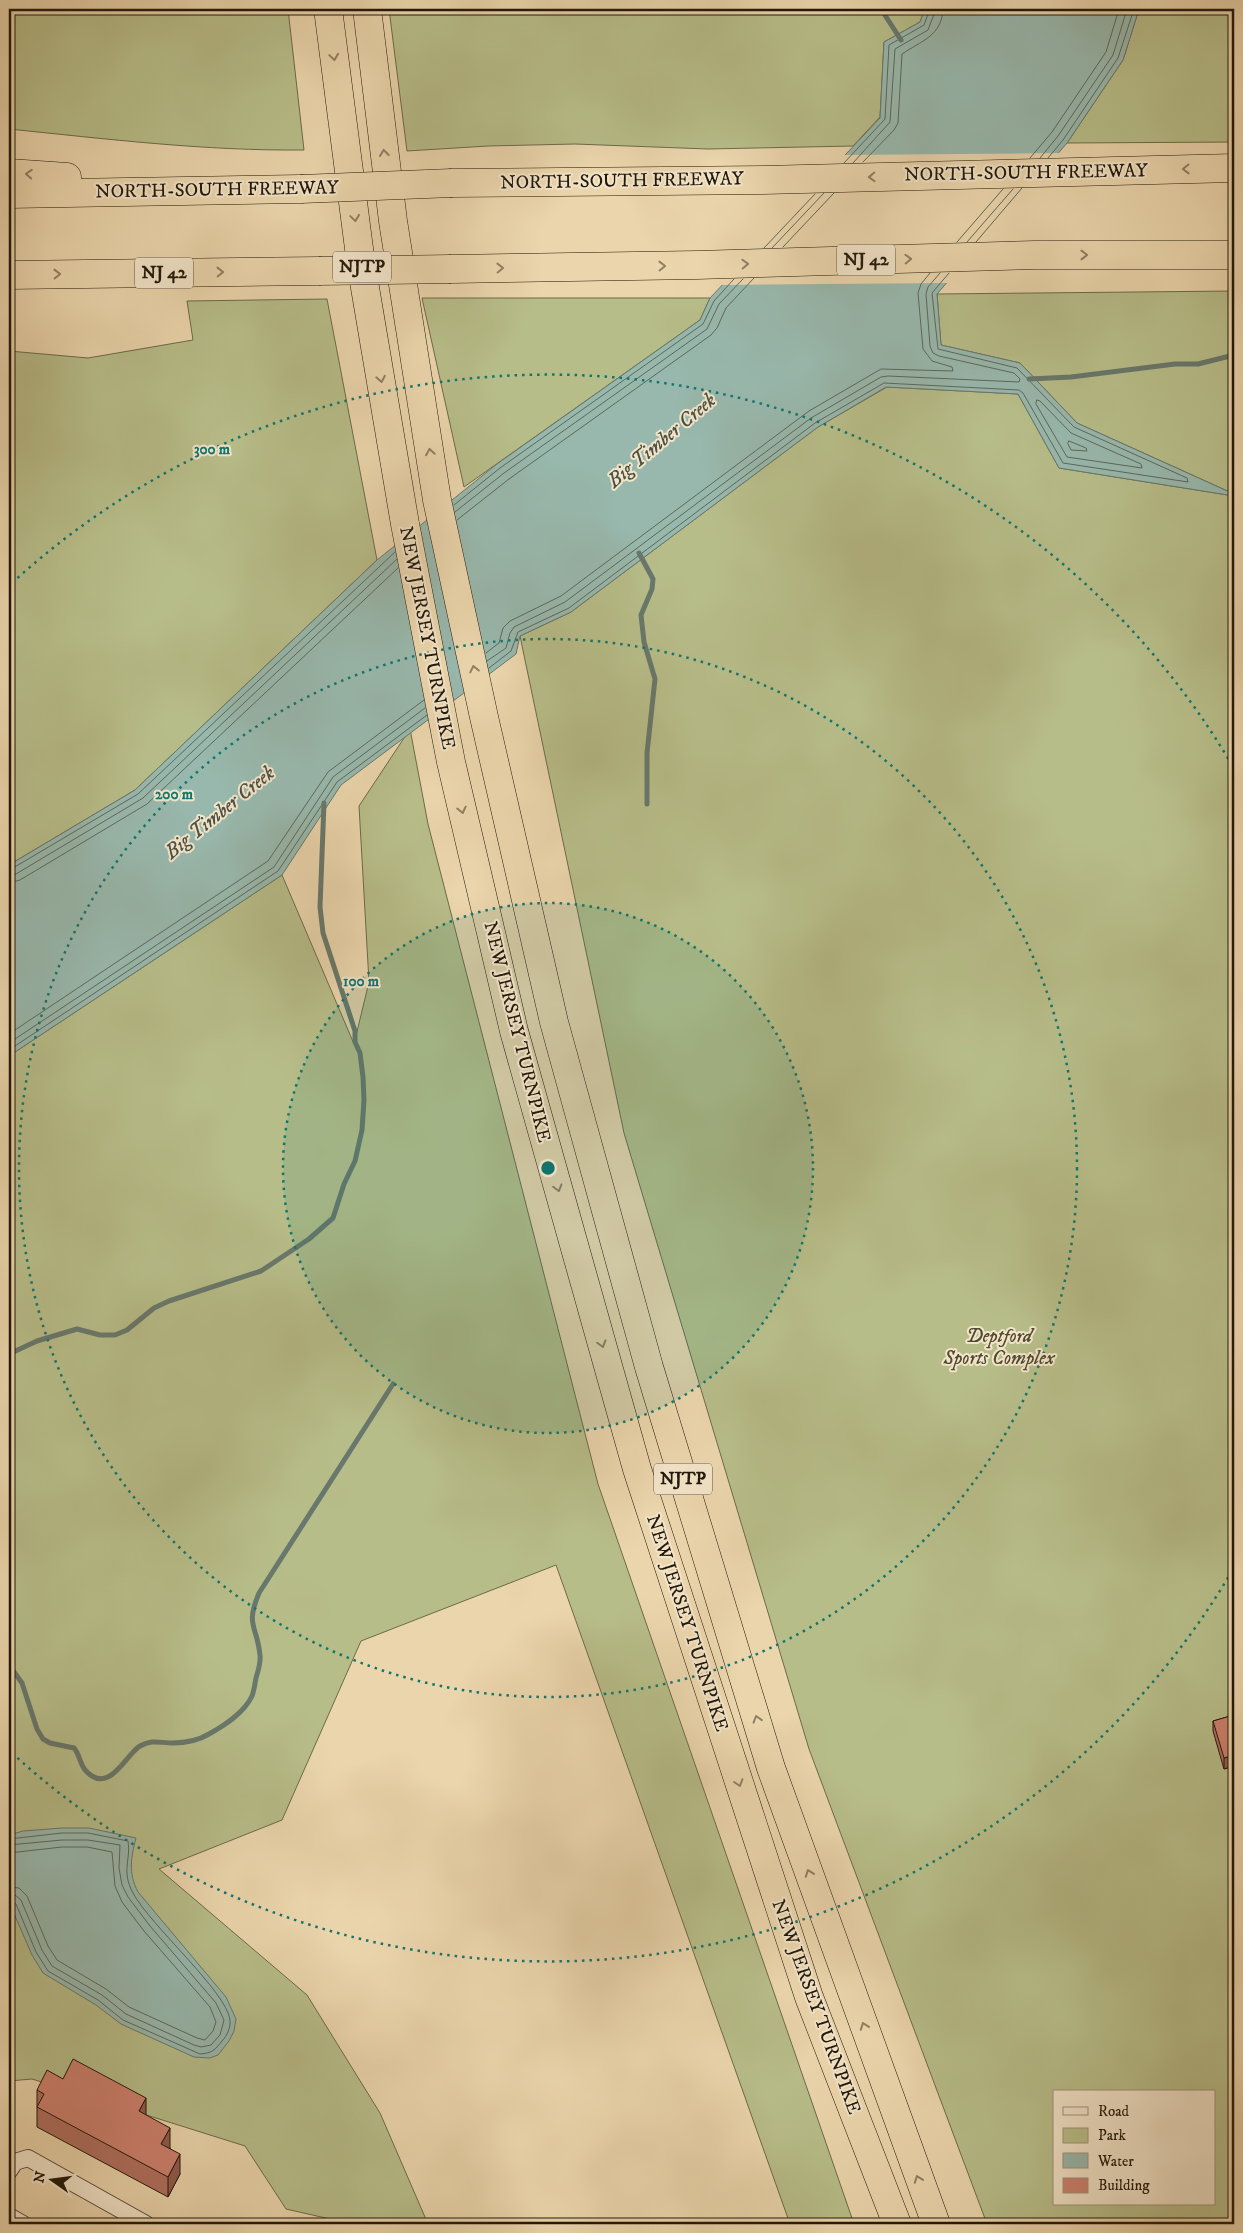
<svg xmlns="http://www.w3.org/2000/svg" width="1243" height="2233" viewBox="0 0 1243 2233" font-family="'IM FELL DW Pica',serif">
<rect width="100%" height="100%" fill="#ebd5ac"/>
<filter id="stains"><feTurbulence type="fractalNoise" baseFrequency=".004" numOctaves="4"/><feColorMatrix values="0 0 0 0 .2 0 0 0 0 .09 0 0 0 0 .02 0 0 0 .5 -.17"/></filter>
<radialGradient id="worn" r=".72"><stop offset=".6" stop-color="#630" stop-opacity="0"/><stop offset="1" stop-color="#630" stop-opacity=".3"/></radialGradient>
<path fill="#b7bd89" stroke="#6c6a4a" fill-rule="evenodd" d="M9,9H288L304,150C205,151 107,139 9,129Z
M389,9H925L920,22L884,42L880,117L853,146L708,149L575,144L488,146L407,151Z
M1139,9H1234V142L1067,143L1123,60Z
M1234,291V494L1077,423L1020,363L941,345L937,294Z
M422,298H710L700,320L464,487Z
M327,299L377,560L135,790L9,865V351L88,358L193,340L187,301Z
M887,387L1018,394L1059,468L1234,496V2224H987L809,1749L624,1133L520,636L571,612L818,427ZM1054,2092H1214V2204H1054Z
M410,729L428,824L598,1484L854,2224H790L556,1565L361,1641L282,1820L159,1869L307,1995L380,2113L428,2224H352L286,2209L245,2146L32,2079L9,2081V1056L282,875L354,1044L369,982L359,806Z"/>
<path fill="#98b8ad" stroke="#68786c" d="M925,9H1139L1123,60L1067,143L937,294L941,345L1020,363L1077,423L1234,494V496L1059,468L1018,394L886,387L818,427L571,612L520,636L516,654L341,785L282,875L9,1056V865L135,790L377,560L497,464L700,320L710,298L880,118L884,42L920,22Z
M62,1828H89L136,1838C131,1857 128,1873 138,1892L226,1997L236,2019L234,2031L229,2041L218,2055L210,2058L194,2057L121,2024L96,2005L43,1973L32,1955L9,1902V1835L23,1831Z"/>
<path fill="#ebd5ac" d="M1062,153L950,283L718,285L842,155Z"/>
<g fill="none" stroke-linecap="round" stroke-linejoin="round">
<path stroke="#5c685c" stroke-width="1" d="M1030,158L1052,132L1106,52L1119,9
M1040,158L1058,136L1113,55L1127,9
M1048,158L1063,140L1118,58L1134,9
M863,162L894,130L898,123L902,54C921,41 942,36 943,9
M844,163L885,119L889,45L924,25L930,9
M853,163L890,122L895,49L928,30L936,9
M957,242L1003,189
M967,242L1013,189
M976,242L1022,188
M783,247L834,193
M764,248L815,194
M772,248L824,193
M1037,400L1040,401L1071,433L1141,464L1142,468L1067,457L1036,404Z
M1069,441L1086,448L1087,451L1071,450L1068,444Z
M454,505L500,468L703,324L714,301L734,279
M455,512L504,473L707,329L719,304L743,279
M457,520L509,479L711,335L717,328L726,308L754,278
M486,653L499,643L503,628L510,621L561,596L809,411L881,369L953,371L952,367L932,361L923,349L918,293L921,284L930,273
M487,661L506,648L510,633L514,627L565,602L811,418L881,377L888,376L1019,382L1020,379L1014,373L939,356L933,353L930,346L926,294L928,287L940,273
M489,668L511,651L518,632L569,608L815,423L884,383L1019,390L1023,393L1063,463L1188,482L1187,478L1074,427L1017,368L938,349L932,293L949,273
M9,869L13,868L138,794L395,552
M9,875L16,874L143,798L397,559
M9,883L20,880L147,804L398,568
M9,1034L268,861L328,772L424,700
M9,1043L274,867L333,777L425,708
M9,1050L278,871L337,782L427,715
M9,1839L62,1833H88L128,1841C131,1860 121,1871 133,1893C150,1925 227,1992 230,2020C231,2027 227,2036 222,2041C215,2050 212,2053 200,2054L123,2020L98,2000L48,1971L36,1952L16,1904L9,1900
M9,1845L62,1840H88L120,1845L119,1868L122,1885L128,1897L150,1926L216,2003L224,2020L220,2035L211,2045L201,2047L194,2045L126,2014L102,1995L52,1966L42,1950L21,1900L15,1895L9,1894
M9,1853L62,1847H87L112,1852L115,1886L122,1902L144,1931L210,2007L216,2022L213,2031L205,2040L197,2038L129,2007L106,1989L57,1960L48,1946L27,1896L19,1888L9,1887"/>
<path stroke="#68786c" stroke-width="5" d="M881,9L901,40
M1029,379L1071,377L1175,364H1198L1234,355
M639,553L653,579L652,589L641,615L644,642L655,679L647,753V804
M9,1354L37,1341L77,1329L100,1335H115L127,1330L154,1308L169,1301L261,1271L309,1239L333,1218L344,1184L355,1161L362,1130L364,1100L363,1077L360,1053L355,1042V1031L323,933L320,907L324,803
M9,1665L22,1683L37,1729L43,1739L50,1743L74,1748C80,1755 80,1765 86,1771C109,1796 126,1754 140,1746C152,1739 160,1743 173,1743C186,1743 199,1740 209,1734C225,1725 244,1713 252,1696C254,1691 255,1683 256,1678C258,1671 261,1663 260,1655C257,1625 245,1626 259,1593L393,1384"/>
<defs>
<path id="street" d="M9,2171L15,2162L28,2158L146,2224
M9,2216L23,2224"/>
<path id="highway" d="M328,9L361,264L405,524L451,762L514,1031L637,1469L809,1997L897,2224
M367,9L393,221L437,500L484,717L554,1022L649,1367L771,1768L936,2224
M9,173L67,177
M452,183L764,180L1234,168
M9,194L301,189
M451,269L697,265L1035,255H1234
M9,275L319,271"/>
</defs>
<use href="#street" stroke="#544732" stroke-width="18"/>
<use href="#highway" stroke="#21180a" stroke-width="29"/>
<use href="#street" stroke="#f2e4c9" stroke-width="16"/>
<use href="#highway" stroke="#ebd5ac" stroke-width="28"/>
<defs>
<path id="highway-bridge" d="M301,189L452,183
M319,271L451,269"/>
</defs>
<use href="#highway-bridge" stroke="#21180a" stroke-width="29" stroke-linecap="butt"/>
<use href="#highway-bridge" stroke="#ebd5ac" stroke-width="28"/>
</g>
<path fill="#b06f5f" stroke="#21180a" d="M1234,1715V1766L1224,1769L1213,1731V1721Z
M63,2079L146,2115L170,2148L180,2174L168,2197L37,2127V2090Z"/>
<path fill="#905a4e" stroke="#21180a" d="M1234,1755V1766L1224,1769V1758Z
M146,2098V2119L139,2111Z
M170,2128V2148L161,2164V2144Z
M180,2154V2174L168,2197V2177Z"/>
<path fill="#cd816f" stroke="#21180a" d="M1234,1715V1755L1224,1758L1213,1721Z
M73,2059L146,2098L139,2111L170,2128L161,2144L180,2154L168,2177L37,2107L44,2094L37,2090L47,2070L63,2079Z"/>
<defs><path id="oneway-chevron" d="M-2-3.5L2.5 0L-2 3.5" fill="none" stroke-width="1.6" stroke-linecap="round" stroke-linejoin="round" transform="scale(1.25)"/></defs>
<g stroke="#908063">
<use href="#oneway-chevron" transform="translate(334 57) rotate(82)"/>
<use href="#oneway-chevron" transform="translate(384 153) rotate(-97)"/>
<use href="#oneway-chevron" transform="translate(1186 169) rotate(179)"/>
<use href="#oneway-chevron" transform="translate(29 174) rotate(-176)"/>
<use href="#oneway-chevron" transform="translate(872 177) rotate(178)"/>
<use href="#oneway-chevron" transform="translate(355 218) rotate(82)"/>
<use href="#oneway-chevron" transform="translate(1084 255)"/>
<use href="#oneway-chevron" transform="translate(908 259) rotate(-2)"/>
<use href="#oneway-chevron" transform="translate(745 264) rotate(-2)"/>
<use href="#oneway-chevron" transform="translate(662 266) rotate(-1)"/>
<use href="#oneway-chevron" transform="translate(500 268) rotate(-1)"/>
<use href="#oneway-chevron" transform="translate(220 272) rotate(-1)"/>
<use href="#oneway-chevron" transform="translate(57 274) rotate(-1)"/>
<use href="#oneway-chevron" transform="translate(381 379) rotate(80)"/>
<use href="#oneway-chevron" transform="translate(430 452) rotate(-99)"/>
<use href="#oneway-chevron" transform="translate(474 669) rotate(-102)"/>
<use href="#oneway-chevron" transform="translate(462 810) rotate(77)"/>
<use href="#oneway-chevron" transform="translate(558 1188) rotate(74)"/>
<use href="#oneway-chevron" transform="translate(602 1344) rotate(74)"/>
<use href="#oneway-chevron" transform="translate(757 1719) rotate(-107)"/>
<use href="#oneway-chevron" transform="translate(739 1783) rotate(72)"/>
<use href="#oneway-chevron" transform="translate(809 1873) rotate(-110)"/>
<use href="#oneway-chevron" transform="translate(864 2026) rotate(-110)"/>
<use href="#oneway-chevron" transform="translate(918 2179) rotate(-110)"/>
</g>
<circle cx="548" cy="1168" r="265" fill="#0f766e" fill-opacity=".12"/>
<g fill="none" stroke="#0f766e" stroke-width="2.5" stroke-dasharray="2.5 5">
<circle cx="548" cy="1168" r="265"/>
<circle cx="548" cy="1168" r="529"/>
<path d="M1232 1571A794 794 0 0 1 12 1753M12 583A794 794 0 0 1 1232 765"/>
</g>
<g text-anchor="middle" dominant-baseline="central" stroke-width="4" stroke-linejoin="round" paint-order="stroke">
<g fill="#f2e4c9" stroke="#605543" stroke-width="1">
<rect x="837" y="244.5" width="58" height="31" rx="4"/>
<rect x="333" y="251.5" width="58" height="31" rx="4"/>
<rect x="135" y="257.5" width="58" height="31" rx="4"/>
<rect x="654" y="1463.5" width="58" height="31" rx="4"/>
</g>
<g font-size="18" font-weight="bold" fill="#21180a">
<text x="866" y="260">NJ 42</text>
<text x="362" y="267">NJTP</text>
<text x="164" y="273">NJ 42</text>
<text x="683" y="1479">NJTP</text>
</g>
<g font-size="19" fill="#21180a" stroke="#f2e4c9">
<text transform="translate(1026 173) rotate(-1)">NORTH-SOUTH FREEWAY</text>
<text transform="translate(622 181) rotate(-1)">NORTH-SOUTH FREEWAY</text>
<text transform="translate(217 190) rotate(-1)">NORTH-SOUTH FREEWAY</text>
<text transform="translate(427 638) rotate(79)">NEW JERSEY TURNPIKE</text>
<text transform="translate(517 1032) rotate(76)">NEW JERSEY TURNPIKE</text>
<text transform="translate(687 1623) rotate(72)">NEW JERSEY TURNPIKE</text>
<text transform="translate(816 2007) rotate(70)">NEW JERSEY TURNPIKE</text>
</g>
<g font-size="19" font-style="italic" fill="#4e4a30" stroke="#f2e4c9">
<text x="999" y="1336">Deptford<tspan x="999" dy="22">Sports Complex</tspan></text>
</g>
<g font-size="20" font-style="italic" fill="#4b5043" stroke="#f2e4c9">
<text transform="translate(662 441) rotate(-40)">Big Timber Creek</text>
<text transform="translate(220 813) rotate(-39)">Big Timber Creek</text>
</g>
</g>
<circle cx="548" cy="1168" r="8" fill="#0f766e" stroke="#f2e4c9" stroke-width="2.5"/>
<g font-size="15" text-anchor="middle" font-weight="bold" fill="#0f766e" stroke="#f2e4c9" stroke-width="4" stroke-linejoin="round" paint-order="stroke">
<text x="212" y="454">300 m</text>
<text x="174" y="799">200 m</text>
<text x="361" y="986">100 m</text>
</g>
<rect width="1243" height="2233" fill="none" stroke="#ebd5ac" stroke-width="30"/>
<rect x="10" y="10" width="1223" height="2213" fill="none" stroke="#21180a" stroke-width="2.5"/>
<rect x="15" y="15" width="1213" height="2203" fill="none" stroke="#21180a"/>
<rect x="1053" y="2090" width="162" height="115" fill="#f2e4c9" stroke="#9e927d"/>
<rect x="1063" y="2107" width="25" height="8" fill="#f2e4c9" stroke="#9e927d"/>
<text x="1098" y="2116" font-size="15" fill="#21180a">Road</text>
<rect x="1063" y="2128" width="25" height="15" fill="#b7bd89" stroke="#9e927d"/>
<text x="1098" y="2140" font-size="15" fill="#21180a">Park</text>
<rect x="1063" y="2153" width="25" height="15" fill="#98b8ad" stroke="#9e927d"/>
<text x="1098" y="2166" font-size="15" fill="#21180a">Water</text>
<rect x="1063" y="2178" width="25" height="15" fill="#cd816f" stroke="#9e927d"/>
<text x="1098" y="2190" font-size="15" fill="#21180a">Building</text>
<g transform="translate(52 2180) rotate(284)" stroke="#f2e4c9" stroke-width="4" paint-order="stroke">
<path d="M0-4L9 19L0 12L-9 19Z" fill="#21180a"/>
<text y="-8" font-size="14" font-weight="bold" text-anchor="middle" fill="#21180a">N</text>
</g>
<rect width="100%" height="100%" filter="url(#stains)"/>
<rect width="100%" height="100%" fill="url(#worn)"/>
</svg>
